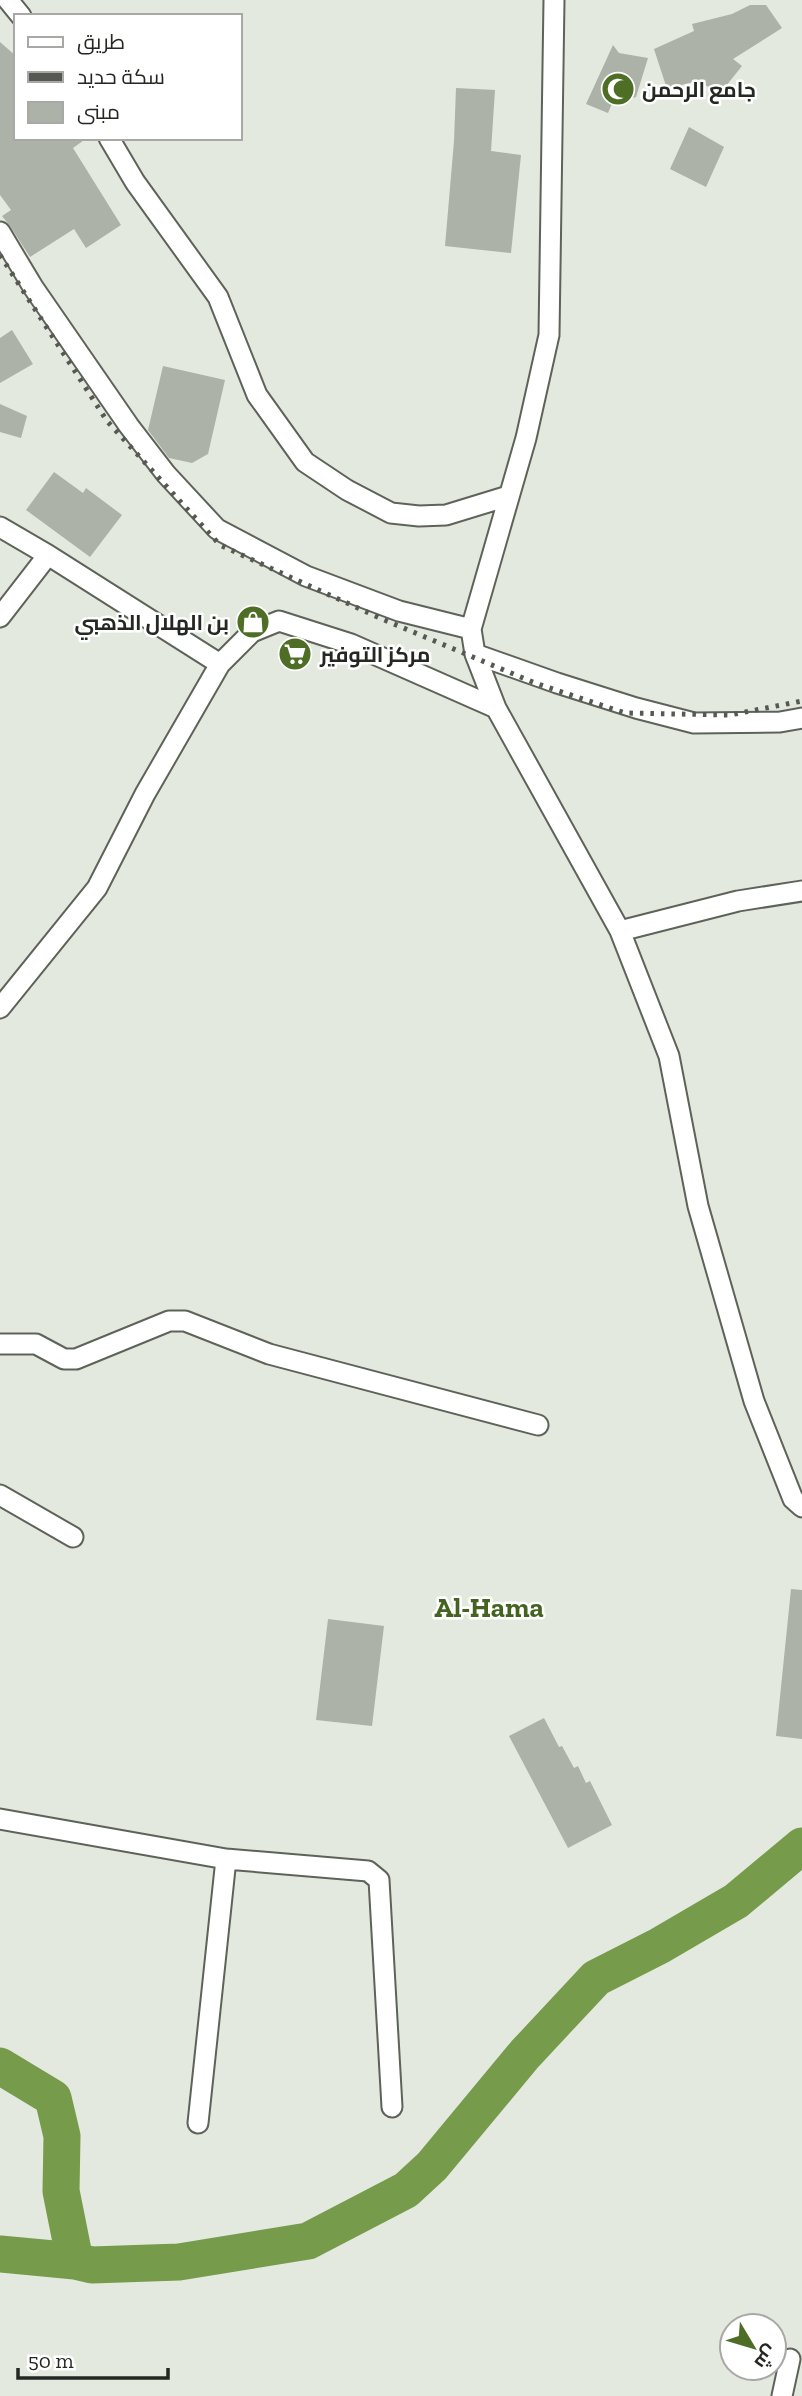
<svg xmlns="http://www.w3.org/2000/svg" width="802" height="2396" viewBox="0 0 802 2396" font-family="'Zilla Slab',Cairo,serif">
<rect width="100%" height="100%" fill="#e3e9de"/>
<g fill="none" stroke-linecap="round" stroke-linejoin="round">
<path stroke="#759b4b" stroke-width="37" d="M0,2066L53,2098L62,2136L61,2191L75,2261L92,2265L179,2262L308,2241L406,2190L432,2166L525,2054L596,1978L659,1946L736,1901L802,1846
M0,2254L75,2261"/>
</g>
<path fill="#acb2a7" d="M750,5H766L782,28L733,59L742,66L718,96L700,80L667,89L654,49L694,31L692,24L732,14Z
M0,42L16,56V138H87L73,148L121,225L86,248L74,229L30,257L10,226L2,216L11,210L0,195Z
M613,45L619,53L648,58L636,97L616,102L613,101L608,113L586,104Z
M456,88L495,90L491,151L521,155L511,253L445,246L454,141Z
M689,127L724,147L706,187L670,169Z
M12,330L33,364L0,383V338Z
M163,366L225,380L208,454L192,463L169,458L148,430Z
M0,404L27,416L21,438L0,432Z
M54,472L83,493L86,488L122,515L90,557L26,510Z
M791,1589L802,1590V1739L776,1736Z
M328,1619L384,1626L372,1726L316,1720Z
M544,1718L559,1747L562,1746L574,1768L578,1766L586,1783L590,1781L612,1825L568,1848L509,1736Z"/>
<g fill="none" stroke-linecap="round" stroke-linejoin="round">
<defs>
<path id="street" d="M8,0L21,16
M109,138L135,182L218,297L257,395L305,462L347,490L391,513L419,516L446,515L508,496
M0,232L33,287L129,426L166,474L217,529L306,576L399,611L471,629
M0,527L48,555L220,664
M0,617L48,555
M475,654L557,683L636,708L694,723L780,722L802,718
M496,708L475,654L471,629L526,438L549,335L554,0
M620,931L738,901L802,891
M0,1008L97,888L145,794L220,664L252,632L279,621L351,644L496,708L620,931L669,1056L698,1206L754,1401L793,1499L802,1507
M0,1344H36L64,1359H76L169,1321H185L269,1354L538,1425
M0,1495L73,1537
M0,1819L226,1859L368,1871L379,1880L392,2107
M198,2123L226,1859
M782,2396L790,2359"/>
</defs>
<use href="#street" stroke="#5d6359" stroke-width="23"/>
<use href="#street" stroke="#fff" stroke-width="19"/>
<path stroke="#565953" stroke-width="5" stroke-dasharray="3.5 7" stroke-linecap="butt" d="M0,255L107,421L220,545L382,619L535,683L625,713L730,715L802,701"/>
</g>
<defs>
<symbol id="mosque-disc" viewBox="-11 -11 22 22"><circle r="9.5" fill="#4e6e25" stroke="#fff"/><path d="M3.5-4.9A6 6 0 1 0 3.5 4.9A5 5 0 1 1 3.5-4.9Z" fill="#fff"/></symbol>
<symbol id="shop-disc" viewBox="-11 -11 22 22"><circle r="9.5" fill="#4e6e25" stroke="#fff"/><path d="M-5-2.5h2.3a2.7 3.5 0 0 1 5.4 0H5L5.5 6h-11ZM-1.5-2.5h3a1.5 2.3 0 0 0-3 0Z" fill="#fff"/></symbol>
<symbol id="supermarket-disc" viewBox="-11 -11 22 22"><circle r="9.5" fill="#4e6e25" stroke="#fff"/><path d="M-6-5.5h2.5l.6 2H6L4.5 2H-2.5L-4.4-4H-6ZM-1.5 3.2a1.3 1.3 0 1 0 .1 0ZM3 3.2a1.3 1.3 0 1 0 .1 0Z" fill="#fff"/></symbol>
</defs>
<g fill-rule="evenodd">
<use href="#mosque-disc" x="599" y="70" width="38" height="38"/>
<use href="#shop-disc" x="234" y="603" width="38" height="38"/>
<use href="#supermarket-disc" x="276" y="635" width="38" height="38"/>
</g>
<g text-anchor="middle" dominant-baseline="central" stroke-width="5" stroke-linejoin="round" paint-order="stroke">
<g font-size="21" font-weight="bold" fill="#252723" stroke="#fff" text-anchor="start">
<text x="642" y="89">جامع الرحمن</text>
<text x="229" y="622" text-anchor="end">بن الهلال الذهبي</text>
<text x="320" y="654">مركز التوفير</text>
</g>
<g font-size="28" font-weight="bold" fill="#456320" stroke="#fff">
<text x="489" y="1607">Al-Hama</text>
</g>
</g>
<rect x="14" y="14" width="228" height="126" fill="#ffffff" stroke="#a8a9a7" stroke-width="2"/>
<rect x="28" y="37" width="35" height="10" fill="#ffffff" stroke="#a8a9a7" stroke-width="2"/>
<text x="77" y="49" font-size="21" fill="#252723">طريق</text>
<rect x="28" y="72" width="35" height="10" fill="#565953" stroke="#a8a9a7" stroke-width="2"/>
<text x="77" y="84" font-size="21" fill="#252723">سكة حديد</text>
<rect x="28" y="102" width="35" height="21" fill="#acb2a7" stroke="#a8a9a7" stroke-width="2"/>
<text x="77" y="119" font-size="21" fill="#252723">مبنى</text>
<g transform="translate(753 2347) rotate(128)"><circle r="33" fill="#ffffff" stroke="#a8a9a7" stroke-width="2"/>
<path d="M0-5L12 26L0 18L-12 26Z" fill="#4e6e25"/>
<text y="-10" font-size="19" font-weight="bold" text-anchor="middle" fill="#252723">ش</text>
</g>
<path d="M18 2368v10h150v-10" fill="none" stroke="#252723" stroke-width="3.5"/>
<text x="28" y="2368" font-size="21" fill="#252723" stroke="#ffffff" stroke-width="5" paint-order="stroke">50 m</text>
</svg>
